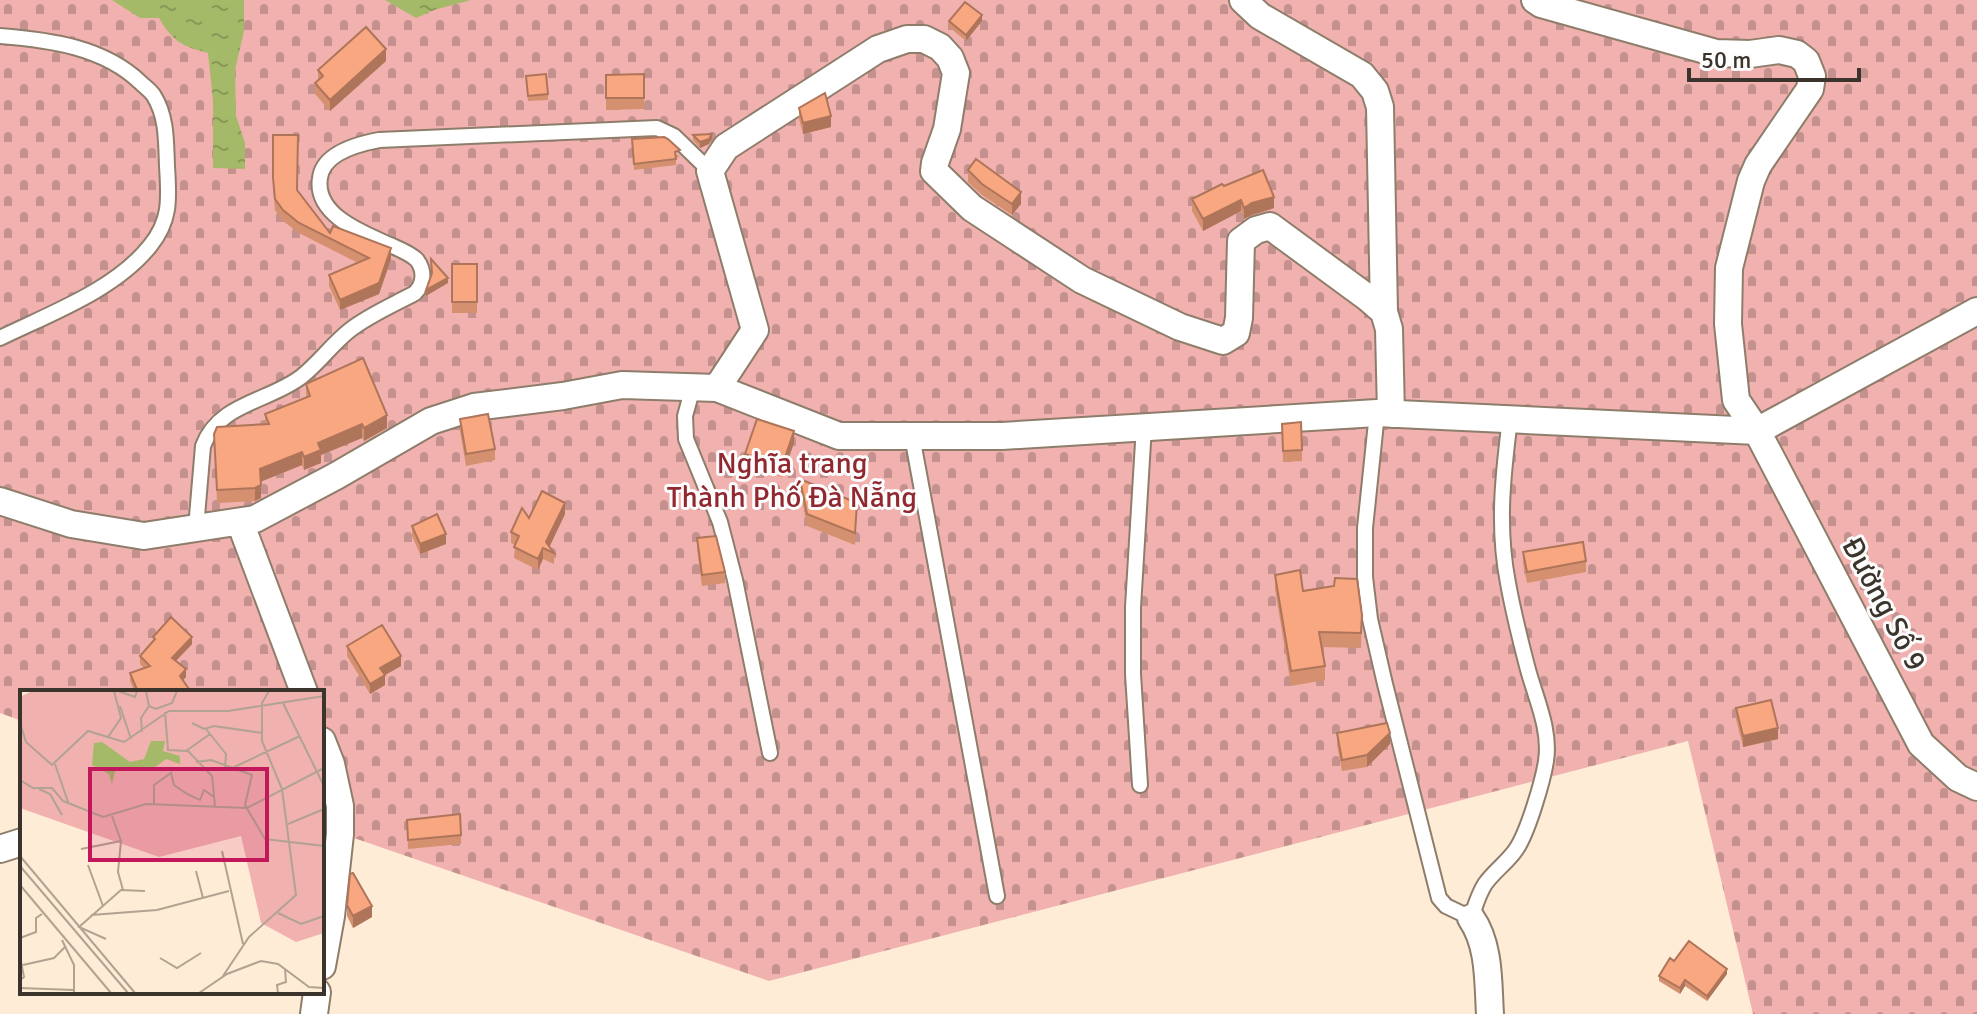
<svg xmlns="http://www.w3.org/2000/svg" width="1977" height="1014" viewBox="0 0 1977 1014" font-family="Signika,sans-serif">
<defs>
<pattern id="cemetery-stones" width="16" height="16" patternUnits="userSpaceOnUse" patternTransform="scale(2)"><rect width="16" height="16" fill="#f1b1af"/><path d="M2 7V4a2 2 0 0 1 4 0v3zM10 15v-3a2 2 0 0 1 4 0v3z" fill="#c4918f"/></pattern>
<pattern id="water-ripples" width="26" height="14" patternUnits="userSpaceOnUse" patternTransform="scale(2)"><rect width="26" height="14" fill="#a5ba68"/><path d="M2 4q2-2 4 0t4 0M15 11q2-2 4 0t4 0" fill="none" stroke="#889856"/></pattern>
</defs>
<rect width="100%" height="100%" fill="#ffecd6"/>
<path fill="url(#cemetery-stones)" d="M0,0H1977V1014H1753L1688,741L769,981L322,827V692H22V721L0,713Z"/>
<path fill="url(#water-ripples)" d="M112,0H244V31L235,70L236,116L245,143V169L213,168V100L208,53C182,46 173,42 159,18H140Z
M385,0H471L434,10L416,18Z"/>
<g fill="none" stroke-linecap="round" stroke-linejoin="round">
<defs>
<path id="lane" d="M0,36C50,40 104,47 141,83C145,87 151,91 154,96C167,117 166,142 167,166C169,199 171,220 150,246C115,290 49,314 0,338
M693,387L685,416L686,439L720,522L735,580L770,753
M1377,413L1365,528V577L1370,619L1385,684L1439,898L1446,906L1471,918C1475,907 1478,895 1485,884C1494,871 1509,861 1517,848C1528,831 1543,781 1546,761C1551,729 1535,697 1527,666C1520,639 1513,611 1508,583C1497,527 1503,474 1510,419
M912,436L997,896
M196,528L203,446C219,403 268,402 301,377C319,363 332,344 350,330C369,315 393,305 415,293C424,284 425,271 417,260C410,253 399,249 390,245C363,233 314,215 320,178C323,153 358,144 379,140L657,128L674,136L710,171
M1140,785L1133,674V607L1144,426"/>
<path id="street" d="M1243,0L1260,16L1362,75L1375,91L1380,107L1384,312L1389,329L1391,414
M1535,0L1541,4L1716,53L1750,54L1779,50L1797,54L1806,61L1812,76L1810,89L1758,165L1751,181L1729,268L1728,324L1736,400L1757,431L1921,744L1958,778L1977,787
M717,388L755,330L710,171L726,147L743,136L878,49L907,39H924L940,47L950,58L956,73L947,129L935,163L934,171L972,208L1082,280L1180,327L1223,341L1236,333L1239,318L1241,241L1256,230L1270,226L1368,298L1384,312
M0,501L71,524L144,536L255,519L336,476L431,421L474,407L563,396L622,385L717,388L839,436H1002L1377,413L1757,431L1977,311
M240,522L304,692
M322,741L331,764L340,806V834L331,916L322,966
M0,849L22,842
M1471,918C1490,945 1488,983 1490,1014
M314,1014L317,992"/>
</defs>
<use href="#lane" stroke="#8e7d6a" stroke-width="18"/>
<use href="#street" stroke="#8e7d6a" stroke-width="30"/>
<use href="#lane" stroke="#fff" stroke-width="14"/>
<use href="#street" stroke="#fff" stroke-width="26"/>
</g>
<path fill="#d5906f" d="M949,21H982L966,41L949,27Z
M386,61L330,111L315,94V83L318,80V70Z
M644,74V109L606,110V75Z
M526,82L548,94V100L528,101Z
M799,108L831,127L803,134L799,119Z
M273,135L298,190L330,233L391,259L379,294L340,310L329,286V275L358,263L299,233L283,221L275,210L273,188Z
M693,135L712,139L709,144L700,148L693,140Z
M632,139L680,156L676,158V165L634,170Z
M968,170L1021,204L1012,215L982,195L968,182Z
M1224,186L1274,208L1252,215L1244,219L1241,211L1203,231L1192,211V199Z
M452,264H477V313H452Z
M306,384L387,428L364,441L362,438L321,455V463L304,470L302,465L260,482L261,498L255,501L217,503L214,434L265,424V414L306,398Z
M460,419L495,449V460L466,466L460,431Z
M1282,424L1302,450V461L1283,462Z
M794,443L782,477L745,465V454Z
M800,479L857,503L855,545L807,526L800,490Z
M565,514L549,547L554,553V564L543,559L538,570L514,558L515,545L511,543V532L529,518Z
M412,526L446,544L420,554L412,536Z
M697,538L725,572V583L702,586L697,549Z
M1523,552L1586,561V572L1527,583L1523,563Z
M1275,575L1303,591L1362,615L1361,648L1322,647L1325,666V680L1291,686L1275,589Z
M153,637L192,644L176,661L186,677L183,680L191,692H135L130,681V673L144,668L140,664V656L153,642Z
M347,646L401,666L385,675V685L370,694L347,656Z
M1736,708L1778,739L1743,747L1736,719Z
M1337,733L1390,744L1367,767L1342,771L1337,745Z
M407,820L461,835V844L408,849Z
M347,905L372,917L353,928L347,916Z
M1674,961L1727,974L1707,1001L1685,986L1680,994L1659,981V976Z"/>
<path fill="#ae755a" d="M982,15V21L966,41V35Z
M386,49V61L330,111V100Z
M831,116V127L803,134V123Z
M712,134V139L709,144L700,148V142Z
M1021,192V204L1012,215V204Z
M1274,197V208L1252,215L1244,219V208L1252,203Z
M1241,200V211L1203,231V219Z
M391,248V259L379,294L340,310V300Z
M448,278V283L426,296V290Z
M387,415V428L364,441V428Z
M362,424V438L321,455V463L304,470V457L318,443Z
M794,431V443L782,477V466Z
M302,452V465L260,482V469Z
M261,485V498L255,501V488Z
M565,503V514L548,550L546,542Z
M446,534V544L420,554V544Z
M543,548V559L538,570V559Z
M192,637V644L172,665V658Z
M401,656V666L385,675V685L370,694V684L380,668Z
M186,669V677L180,683V676Z
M1778,728V739L1743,747V736Z
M1390,733V744L1367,767V755Z
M372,906V917L353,928V916Z
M1727,969V974L1707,1001V996Z
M1685,980V986L1680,994V988Z"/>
<path fill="#f8a781" stroke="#ae755a" stroke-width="2" d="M965,2L982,15L966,35L949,21Z
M366,27L386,49L330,100L315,83L323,76L318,70Z
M546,74L548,94L528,96L526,76Z
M644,74V98H606V75Z
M825,93L831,116L803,123L799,108Z
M712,134L709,139L700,142L693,135Z
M273,135H298L297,190L330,233L333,226L391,248L379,283L340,300L329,275L369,258L299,223L283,210L275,199L273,178Z
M664,137L668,139L680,150L675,152L676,159L634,164L632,139Z
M976,159L1021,192L1012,204L982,184L968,170Z
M1263,170L1274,197L1252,203L1244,208L1241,200L1203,219L1192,199L1222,184L1224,186Z
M431,259L448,278L426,290L432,273Z
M452,264H477V302H452Z
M363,358L387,415L364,428L362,424L318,443L321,450L304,457L302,452L260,469L261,485L255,488L217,490L214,434L217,427L269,424L265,414L310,396L306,384Z
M488,414L495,449L466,454L460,419Z
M757,419L794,431L782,466L745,454Z
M1301,422L1302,450L1283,451L1282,424Z
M800,479L857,503L855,533L807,514Z
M542,491L565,503L546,542L554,553L543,548L538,559L514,547L519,536L511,532L522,508L529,518Z
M437,514L446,534L420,544L412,526Z
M716,536L725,572L702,575L697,538Z
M1583,542L1586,561L1527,572L1523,552Z
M1300,570L1303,591L1334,586L1335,578L1357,579L1362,615L1361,633L1319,632L1325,666L1291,671L1275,575Z
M171,617L192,637L172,658L186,669L180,676L191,692H138L130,673L150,666L140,656L155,639L153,637Z
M382,625L401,656L380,668L385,675L370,684L347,646Z
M1771,700L1778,728L1743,736L1736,708Z
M1387,723L1390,733L1367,755L1342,760L1337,733Z
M322,800H324V822L322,840Z
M460,814L461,835L408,840L407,820Z
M353,873L372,906L353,916L347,905L350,874Z
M1689,941L1727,969L1707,996L1685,980L1680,988L1659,976L1670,958L1674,961Z"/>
<g text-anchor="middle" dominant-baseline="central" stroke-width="6" stroke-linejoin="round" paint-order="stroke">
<g font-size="30" fill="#912830" stroke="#fcfcfc">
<text x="792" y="463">Nghĩa trang<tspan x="792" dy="34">Thành Phố Đà Nẵng</tspan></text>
</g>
<g font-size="30" fill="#3b342c" stroke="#fcfcfc">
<text transform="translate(1884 604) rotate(62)">Đường Số 9</text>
</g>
</g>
<g transform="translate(20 690)">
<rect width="304" height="304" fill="#ffecd6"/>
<path d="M12,1H304V243L276,252L241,233L221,146L139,167L0,118V7Z" fill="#f1b1af"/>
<path d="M131,51H145L143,61L160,66V74L146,69L131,80L96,77L92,94L89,84L72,75L74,53L82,52L110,72L124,69Z" fill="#a5ba68"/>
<path fill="none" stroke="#b1a292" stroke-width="2" d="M98,1L115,7L117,1M126,1L129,16L136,19L152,13L157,1M263,13L304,96M100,16L111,49M145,22L148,60L168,61L192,86L195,116M0,33L6,52L32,75L68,41L104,52L149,21H208L304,6M172,33L184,39L194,36L242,43M186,39L206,64L205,78M122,42L121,28L129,16M88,47L101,28L94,1M166,61L190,44M176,72L191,70L232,85L225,115L245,149L304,156M35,74L48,112M208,80L280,46M0,90L13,98H32L43,111L83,127L126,114L227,118L304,78M19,99L30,104L42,125M134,114V95L151,83L154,95L167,104L180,110L184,100L194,107M92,126L101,151L98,182L103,200M268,134L304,119M61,159L101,151M202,161L223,254M0,166L115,303M68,175L83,216M0,176L108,303M176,181L183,208M0,195L91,303M258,223L281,234L304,226M71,225L137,220L209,201M0,248L16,242V228L22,224M86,249L59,237L101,200L125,201M42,250L54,275V303M0,266L4,287L0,290M140,268L157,278L181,263M3,275L34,268L46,256M203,286L229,247L276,205L262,99L242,51V13L249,1M0,298L54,300M179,303L207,284L241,271L258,274L289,297L304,298M258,303L257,295L266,292L265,279"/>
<path fill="#c2185b" fill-opacity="0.15" stroke="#c2185b" stroke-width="4" d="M70,79H247V170H70Z"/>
<rect width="304" height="304" fill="none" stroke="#3b342c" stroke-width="4"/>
</g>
<path d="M1689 68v12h170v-12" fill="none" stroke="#3b342c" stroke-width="4"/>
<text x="1701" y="68" font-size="24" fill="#3b342c" stroke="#fcfcfc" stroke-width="6" paint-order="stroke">50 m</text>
</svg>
